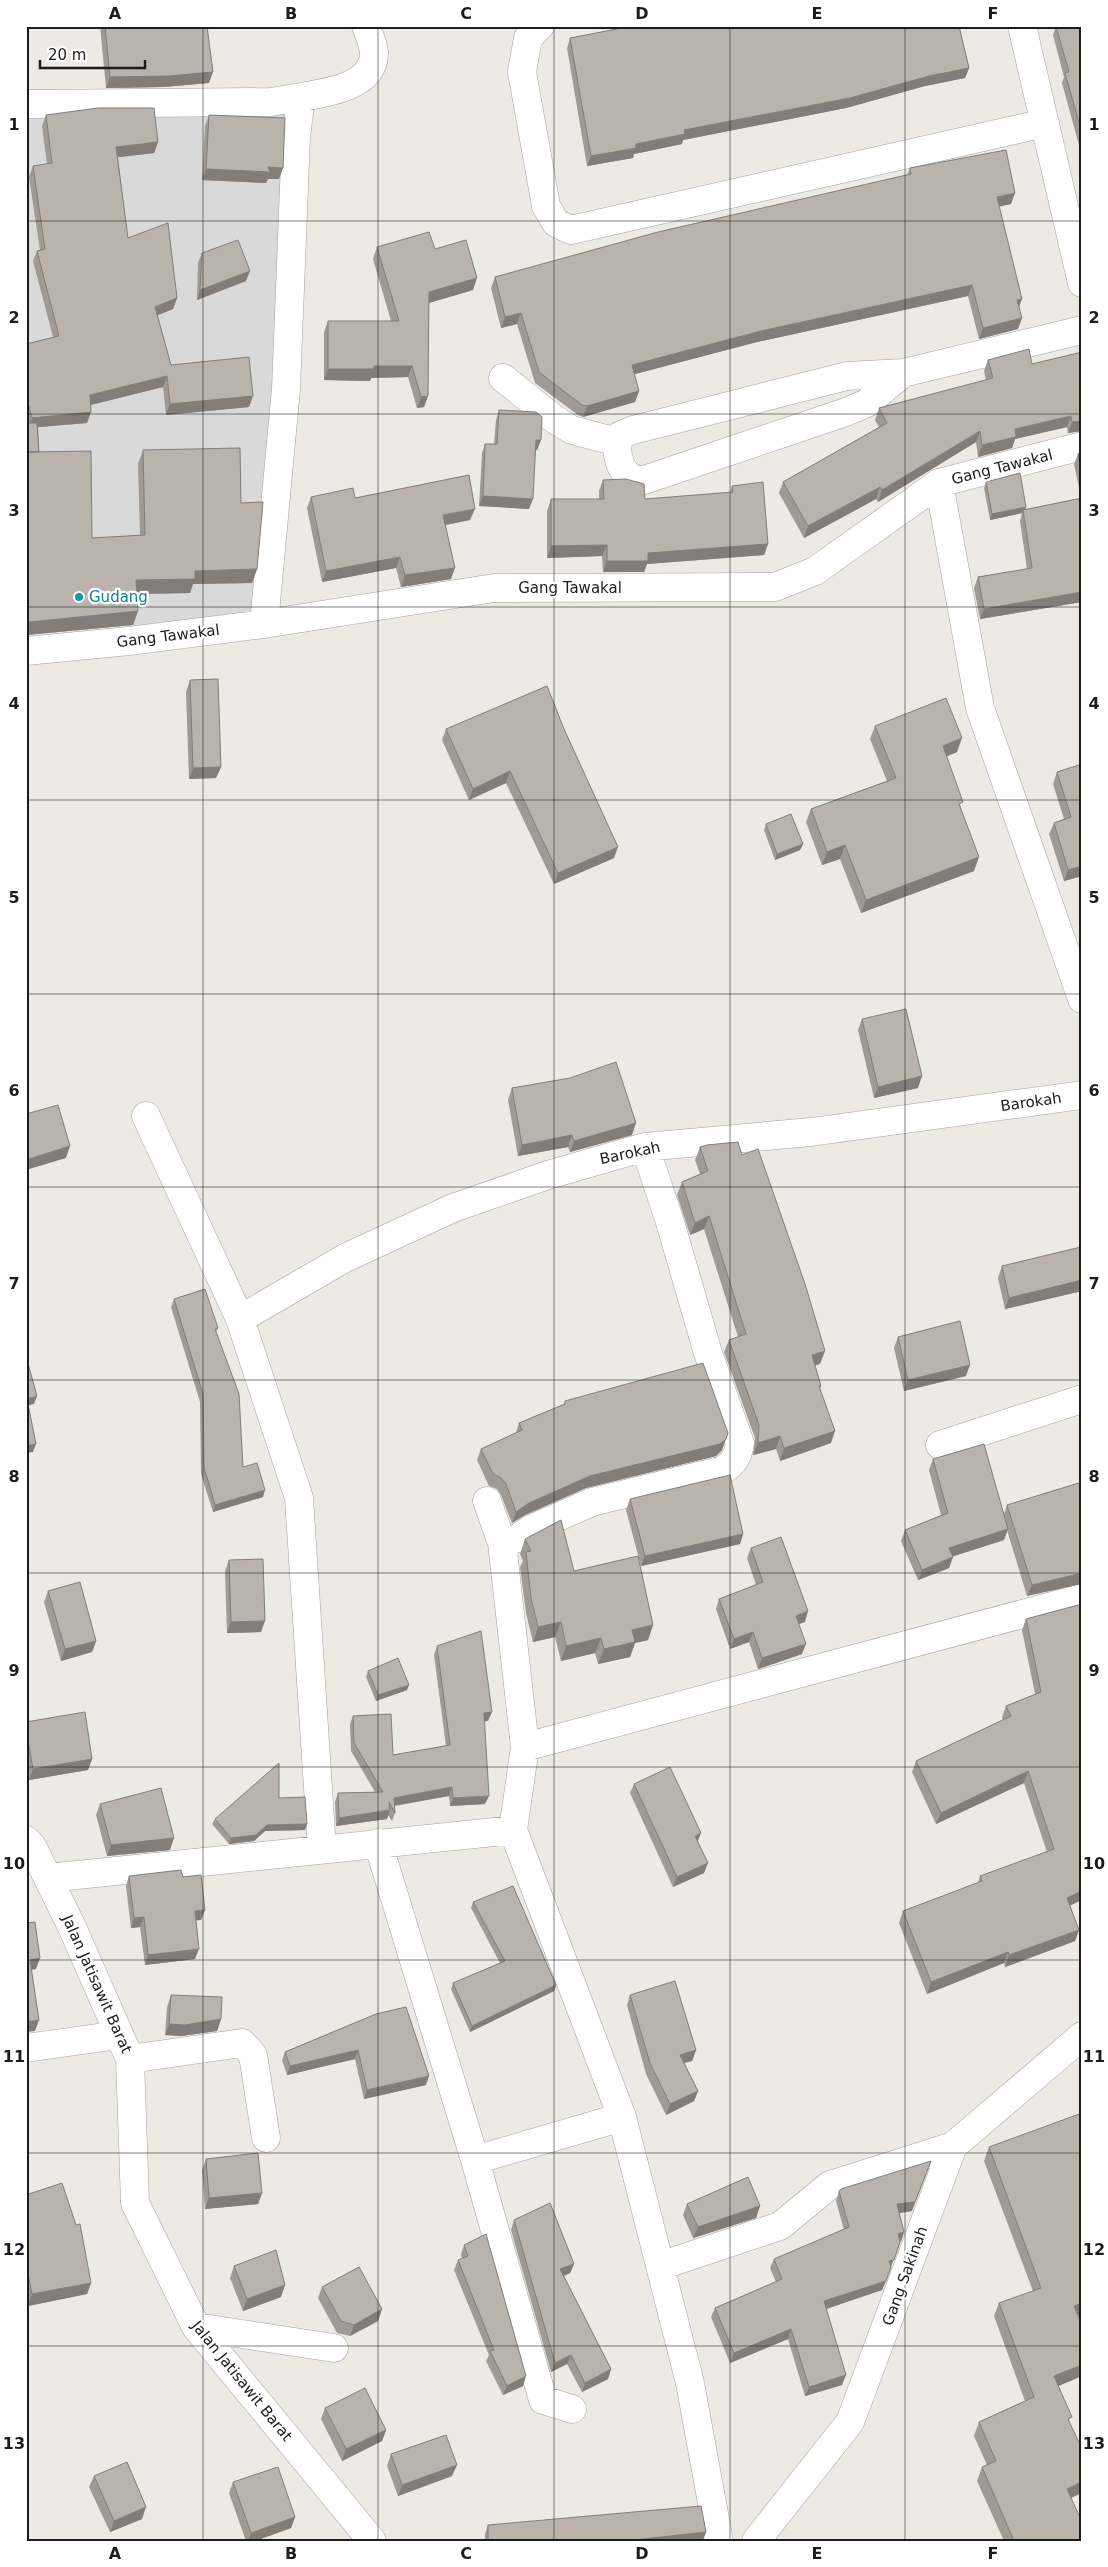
<svg xmlns="http://www.w3.org/2000/svg" width="1108" height="2567" viewBox="0 0 1108 2567" font-family="'DejaVu Sans',sans-serif">
<rect width="100%" height="100%" fill="#eceae3"/>
<path fill="#dad9d9" d="M298,101L266,610L134,638L128,550L26,556V109Z"/>
<g fill="none" stroke-linecap="round" stroke-linejoin="round">
<defs>
<path id="minor" d="M540,26L528,38L522,72L546,206L556,223L571,230L1045,123
M1022,26L1082,283
M301,97C325,93 375,87 374,52C373,44 369,34 366,26
M26,104L271,102L301,97L296,137L286,389L264,624
M903,373L867,403L846,412L644,480C621,482 614,454 619,436L633,430L847,376L903,373L1082,330
M503,378L554,419L572,430L617,442
M939,483L980,708L1082,999
M26,651L129,641L264,624L494,588L775,587L815,571L939,483L1082,446
M146,1116L240,1319L299,1498L322,1849
M240,1319L345,1258L453,1208L548,1175L645,1147L811,1132L1082,1095
M940,1445L1082,1399
M487,1501L502,1543L525,1747
M502,1543L518,1538L531,1529L592,1502L723,1470C735,1462 738,1456 740,1443L708,1353L670,1222L645,1147
M26,1840L32,1846L71,1925L130,2059L135,2203L196,2327L372,2541
M378,1843L475,2160L543,2400L572,2409
M48,1878L513,1830
M26,2048L119,2035
M130,2059L242,2043L253,2055L266,2138
M475,2160L622,2117
M660,2266L780,2226L830,2185L953,2146
M196,2327L334,2348
M719,2541L690,2383L622,2117L513,1830L525,1747L1082,1598
M756,2541L850,2422L953,2146L1082,2036"/>
</defs>
<use href="#minor" stroke="#a0a0a0" stroke-width="29"/>
<use href="#minor" stroke="#fff" stroke-width="28"/>
</g>
<path fill="#9f9a94" d="M100,26H207L209,83L164,87L106,88Z
M613,26H959L969,68L965,78L925,86L846,108L683,140L682,144L634,154L633,158L587,166L567,48L570,38L612,30Z
M1056,26H1082V156L1062,83L1064,77L1053,35Z
M46,115L158,142L154,153L118,157L128,238L177,298L173,309L157,315L171,365L249,407L166,415L163,387L91,405V412L87,423L38,427L39,452L92,538L140,535L138,464L143,450L241,503L257,569L252,583L193,584L190,593L137,594L138,611L133,625L26,635V344L53,337L33,261L37,251L40,250L29,177L33,166L47,164L42,126Z
M209,115L279,179H268L266,183L202,180L205,126Z
M910,168L1011,204L999,206L1019,308L1018,329L979,339L968,296L757,342L634,374L639,391L635,402L583,417L578,415L535,383L517,324L501,328L491,288L495,277L907,175Z
M377,247L435,249L473,290L429,303L428,396L424,407L417,408L408,377L371,378L370,381L324,380V332L328,321H391L373,259Z
M202,253L246,281L197,300L198,263Z
M988,360L1032,364L1082,431L1068,433L1067,427L1015,439L1012,448L978,457L976,442L878,502L876,499L804,538L779,493L783,482L879,427L875,420L879,408L986,380L984,371Z
M499,410L541,440L537,450H536L529,509L479,506L482,453L485,444H494L496,420Z
M1082,452V602L980,619L974,588L978,577L1027,569L1020,521L1022,513L990,520L984,488L986,482L1026,507L1025,510L1081,498L1074,464L1078,454Z
M603,480L645,499L730,493L732,486L768,544L764,555L647,564L644,572H603L602,556L547,558V511L551,499H599V491Z
M311,497L355,498L470,520L446,525L451,579L401,587L396,568L322,582L307,508Z
M190,680L221,767L216,778L189,779L186,692Z
M875,726L957,752L947,756L961,808L974,871L861,913L840,859L822,865L806,822L811,809L887,781L870,739Z
M446,729H564L614,858L554,884L506,783L469,800L442,740Z
M1082,764V876L1064,881L1049,834L1054,823L1064,819L1053,784L1057,772Z
M766,824L803,844L800,850L775,860L764,830Z
M862,1019L918,1088L874,1098L858,1030Z
M512,1088L632,1135L570,1152L568,1147L518,1156L508,1100Z
M700,1147L820,1364L815,1365L821,1386L820,1389L831,1443L780,1461L776,1449L753,1455L755,1438L724,1352L729,1340L738,1337L704,1229L690,1235L677,1195L682,1182L700,1174L695,1160Z
M1082,1252V1291L1005,1309L998,1278L1002,1266Z
M174,1299L218,1328L216,1332L243,1467L263,1497L213,1512L201,1474L200,1402L171,1307Z
M898,1337L966,1376L904,1391L894,1348Z
M565,1401L722,1450L716,1456L586,1488L525,1515L512,1523L501,1495L497,1489L489,1486L477,1460L481,1449L516,1433L519,1423L564,1404Z
M933,1459L1004,1514L1007,1505L1082,1482L1027,1596L1007,1530L1004,1540L953,1556L949,1568L918,1580L901,1541L905,1530L941,1515L929,1470Z
M630,1499L743,1534L740,1544L641,1566L626,1510Z
M525,1539L653,1625L648,1640L635,1643L630,1657L598,1664L595,1653L561,1661L555,1637L533,1642L526,1613L520,1567L523,1561L520,1554Z
M751,1548L805,1622L799,1624L802,1654L758,1669L749,1642L730,1649L716,1609L719,1599L756,1585L747,1558Z
M229,1560L261,1632L227,1633L225,1571Z
M48,1591L96,1641L92,1652L61,1661L44,1602Z
M1082,1604L1070,1906L1079,1930L1075,1941L1005,1967L1004,1963L927,1994L899,1923L903,1911L978,1883L980,1876L1047,1852L1024,1783L936,1824L912,1772L916,1761L1003,1720L1002,1717L1006,1706L1035,1694L1022,1630L1026,1619Z
M437,1646L488,1721H484L485,1804L450,1806L449,1796L395,1806V1813L392,1821L388,1815L387,1819L336,1826L335,1802L338,1793L375,1792L351,1751L350,1724L353,1716L393,1755L446,1746L434,1655Z
M368,1671L407,1690L376,1701L366,1677Z
M26,1722L92,1759L88,1770L29,1780L26,1764Z
M634,1784L698,1841L704,1873L673,1887L630,1793Z
M279,1798L305,1830L265,1831L254,1841L229,1844L212,1824L215,1819Z
M100,1804L170,1850L107,1856L96,1815Z
M129,1876L183,1877L205,1910L201,1920H196L195,1959L145,1965L140,1927L131,1928L126,1886Z
M473,1902L556,1985L554,1991L470,2032L451,1989L453,1983L500,1963L471,1908Z
M171,1995L221,2019L217,2031L181,2036L165,2035L167,2007Z
M630,1995L696,2050L692,2061L684,2063L698,2091L694,2101L666,2115L646,2074L627,2005Z
M376,2014L426,2085L364,2099L355,2059L287,2075L282,2060L285,2052Z
M989,2147L1078,2316L1082,2325V2376L1058,2386L1070,2423L1071,2498L1082,2541H1004L977,2481L982,2467L987,2465L974,2436L979,2422L1025,2401L994,2316L999,2303L1033,2291L984,2161Z
M206,2159L262,2193L258,2204L205,2209L202,2170Z
M839,2191L912,2211L899,2213L904,2232L882,2290L826,2309L842,2385L805,2396L788,2339L730,2363L711,2317L715,2308L776,2282L770,2268L774,2259L844,2230L836,2201Z
M26,2195L91,2283L87,2294L28,2306L26,2297Z
M687,2204L760,2206L756,2218L693,2238L683,2215Z
M514,2220L574,2264L570,2273L564,2276L611,2369L608,2379L582,2392L567,2364L551,2372L511,2230Z
M464,2245L523,2386L503,2395L486,2361L489,2355L454,2270L458,2260L462,2259L461,2254Z
M234,2266L281,2297L243,2311L230,2278Z
M322,2287L382,2309L378,2321L350,2336L337,2333L318,2298Z
M325,2408L386,2430L382,2441L342,2461L321,2419Z
M391,2454L452,2476L398,2496L387,2466Z
M94,2476L142,2519L110,2532L89,2487Z
M233,2482L295,2517L291,2528L255,2541H246L229,2493Z
M488,2525L706,2532L703,2540L697,2541H485V2534Z"/>
<path fill="#827d78" d="M969,68L965,78L925,86L846,108L683,140L682,144L634,154L633,158L587,166L591,156L636,144L684,130L929,76Z
M213,72L209,83L164,87L106,88L110,77Z
M158,142L154,153L112,158L116,147Z
M268,167L283,168L279,179H268L266,183L202,180L206,169Z
M1015,193L1011,204L993,208L997,197Z
M250,271L246,281L197,300L200,290Z
M477,278L473,290L425,304L429,292Z
M972,285L968,296L757,342L628,376L632,365L761,331Z
M177,298L173,309L151,318L155,307Z
M1022,299L1018,310L1017,300Z
M521,313L517,324L501,328L505,317Z
M1022,318L1018,329L979,339L983,328Z
M374,366H412L408,377L371,378L370,381L324,380L328,369Z
M167,376L163,387L86,406L90,395Z
M639,391L635,402L583,417L587,406Z
M253,396L249,407L166,415L170,404Z
M428,396L424,407L417,408L421,397Z
M91,412L87,423L28,428L32,418Z
M1071,416L1067,427L1015,439L1012,448L978,457L982,445L1015,429Z
M1082,421V431L1068,433L1072,422Z
M980,431L976,442L878,502L882,490Z
M536,440H541L537,450L533,449Z
M880,487L876,499L804,538L808,526Z
M483,496L533,499L529,509L479,506Z
M1026,507L1024,513L1023,510L1022,513L990,520L992,514Z
M475,509L470,520L439,526L443,515Z
M768,544L764,555L647,564L644,572H603L607,561L648,553Z
M607,545L602,556L547,558L551,546Z
M400,557L396,568L322,582L326,571Z
M455,568L451,579L401,587L405,575Z
M257,569L252,583L193,584L190,593L131,594L136,580L195,571Z
M1082,592V602L980,619L984,609Z
M138,611L133,625L26,635V623L30,622Z
M962,738L957,752L938,760L943,746Z
M221,767L216,778L189,779L193,768Z
M510,771L506,783L469,800L473,789Z
M803,844L800,850L775,860L777,854Z
M845,845L840,859L822,865L827,852Z
M618,847L614,858L554,884L558,873Z
M979,857L974,871L861,913L866,900Z
M1082,866V876L1064,881L1068,870Z
M922,1076L918,1088L874,1098L878,1087Z
M636,1123L632,1135L570,1152L574,1141Z
M572,1135L568,1147L518,1156L522,1145Z
M70,1146L66,1158L26,1170V1160Z
M709,1216L704,1229L690,1235L695,1223Z
M1082,1280V1291L1005,1309L1009,1298Z
M825,1351L820,1364L807,1368L812,1355Z
M970,1365L966,1376L904,1391L908,1380Z
M37,1396L34,1404L26,1406L27,1399Z
M835,1431L831,1443L780,1461L784,1448Z
M780,1436L776,1449L753,1455L758,1443Z
M726,1439L722,1450L716,1456L586,1488L525,1515L512,1523L516,1512L529,1503L590,1476Z
M36,1444L33,1452L26,1453V1446Z
M265,1490L263,1497L213,1512L215,1505Z
M1008,1529L1004,1540L945,1559L949,1548Z
M743,1534L740,1544L641,1566L645,1556Z
M953,1557L949,1568L918,1580L922,1570Z
M1082,1573V1584L1027,1596L1032,1585Z
M808,1611L805,1622L793,1626L796,1616Z
M265,1621L261,1632L227,1633L231,1622Z
M561,1622L555,1637L533,1642L538,1627Z
M653,1625L648,1640L635,1643L630,1657L598,1664L604,1649L632,1630Z
M753,1632L749,1642L730,1649L734,1639Z
M601,1638L595,1653L561,1661L566,1646Z
M96,1641L92,1652L61,1661L65,1649Z
M806,1644L802,1654L758,1669L762,1658Z
M409,1685L407,1690L376,1701L378,1695Z
M492,1712L488,1721L480,1722L484,1713Z
M92,1759L88,1770L29,1780L33,1769Z
M1028,1771L1024,1783L936,1824L941,1813Z
M452,1787L449,1796L391,1806L394,1798Z
M489,1796L485,1804L450,1806L453,1798Z
M390,1810L387,1819L336,1826L339,1818Z
M307,1824L305,1830L265,1831L254,1841L229,1844L231,1838L267,1825Z
M701,1833L697,1843L695,1836Z
M174,1838L170,1850L107,1856L111,1845Z
M708,1863L704,1873L673,1887L677,1877Z
M1082,1891V1900L1063,1909L1067,1898Z
M205,1910L201,1920L191,1921L195,1911Z
M144,1917L140,1927L131,1928L134,1918Z
M1079,1930L1075,1941L1005,1967L1009,1955Z
M199,1949L195,1959L145,1965L148,1955Z
M1008,1952L1004,1963L927,1994L931,1982Z
M40,1958L36,1969L26,1971L30,1960Z
M556,1985L554,1991L470,2032L472,2026Z
M221,2019L217,2031L181,2036L165,2035L169,2024Z
M39,2020L35,2031L26,2032V2022Z
M358,2050L355,2059L287,2075L290,2066Z
M696,2050L692,2061L676,2065L680,2055Z
M429,2076L426,2085L364,2099L367,2090Z
M698,2091L694,2101L666,2115L670,2104Z
M931,2161L912,2211L893,2214L897,2204Z
M262,2193L258,2204L205,2209L209,2198Z
M760,2206L756,2218L693,2238L698,2227Z
M904,2232L901,2242L898,2234Z
M900,2242L890,2269L889,2261Z
M574,2264L570,2273L557,2279L560,2269Z
M886,2281L882,2290L820,2311L824,2301Z
M91,2283L87,2294L28,2306L32,2294Z
M285,2285L281,2297L243,2311L247,2299Z
M1082,2303V2314L1069,2319L1074,2306Z
M382,2309L378,2321L350,2336L354,2325Z
M791,2329L788,2339L730,2363L734,2353Z
M571,2355L567,2364L551,2372L555,2363Z
M1082,2365V2376L1049,2390L1054,2376Z
M611,2369L608,2379L582,2392L585,2383Z
M846,2375L842,2385L805,2396L809,2387Z
M526,2376L523,2386L503,2395L507,2386Z
M386,2430L382,2441L342,2461L346,2449Z
M457,2465L452,2476L398,2496L402,2485Z
M1082,2482V2493L1062,2502L1067,2489Z
M146,2507L142,2519L110,2532L114,2521Z
M295,2517L291,2528L255,2541H248L251,2533Z
M706,2532L703,2540L624,2541Z"/>
<path fill="#b9b3ac" stroke="#827d78" d="M105,26H207L213,72L169,76L110,77Z
M617,26H959L969,68L929,76L850,98L684,130L685,134L636,144V148L591,156L570,38L617,29Z
M1056,26H1082V133L1065,73L1069,72Z
M98,108H154L158,142L116,147L128,238L168,223L177,298L155,307L171,365L249,357L253,396L170,404L167,376L90,395L91,412L32,418L26,396V344L59,336L37,251L45,249L33,166L52,163L46,115Z
M209,115L285,118L283,168L268,167L270,172L206,169Z
M1006,150L1015,193L997,197L1022,299L1017,300L1022,318L983,328L972,285L761,331L632,365L639,391L587,406L582,405L539,372L521,313L505,317L495,277L658,232L911,174L910,168Z
M429,232L435,249L466,240L477,278L429,292L428,396L421,397L412,366H374V369H328V321H399L377,247Z
M238,240L250,271L200,290L202,253Z
M1029,349L1032,364L1082,352V421L1072,422L1071,416L1015,429L1016,437L982,445L980,431L882,490L880,487L808,526L783,482L887,423L879,408L993,378L988,360Z
M499,410L536,412L542,417L541,440H536L533,499L483,496L485,444H497Z
M26,423H37L39,452H26Z
M240,448L241,503L263,502L257,569L195,571V579L136,580L138,611L30,622L26,623V452L91,451L92,538L145,535L143,450Z
M1082,452V473L1078,454Z
M1020,473L1026,507L992,514L986,482Z
M469,475L475,509L443,515L455,568L405,575L400,557L326,571L311,497L353,488L355,498Z
M626,479L644,484L645,499L733,492L732,486L763,482L768,544L648,553V561H607V545L551,546V499H604L603,480Z
M1082,498V592L984,609L978,577L1032,568L1023,510Z
M218,679L221,767L193,768L190,680Z
M547,686L564,729L618,847L558,873L510,771L473,789L446,729Z
M946,698L962,738L943,746L963,802L959,804L979,857L866,900L845,845L827,852L811,809L896,778L875,726Z
M1082,764V866L1068,870L1054,823L1071,817L1057,772Z
M791,814L803,844L777,854L766,824Z
M906,1009L922,1076L878,1087L862,1019Z
M616,1062L636,1123L574,1141L572,1135L522,1145L512,1088L570,1078Z
M58,1105L70,1146L26,1160V1114Z
M738,1142L742,1155L758,1149L805,1284L825,1351L812,1355L821,1386H819L835,1431L784,1448L780,1436L758,1443L759,1425L729,1340L746,1334L709,1216L695,1223L682,1182L708,1171L700,1147L707,1145Z
M1081,1247L1082,1252V1280L1009,1298L1002,1266Z
M205,1289L218,1328L215,1329L239,1394L243,1467L257,1463L265,1490L215,1505L204,1467L203,1394L174,1299Z
M960,1321L970,1365L908,1380L898,1337Z
M27,1360L37,1396L27,1399L36,1444L26,1446V1361Z
M703,1363L728,1433L726,1439L720,1444L590,1476L529,1503L516,1512L506,1484L501,1478L493,1474L481,1449L522,1430L519,1423L565,1404V1401Z
M984,1444L1008,1529L949,1548L953,1557L922,1570L905,1530L948,1513L933,1459Z
M730,1475L743,1534L645,1556L630,1499Z
M1082,1482V1573L1032,1585L1007,1505Z
M561,1520L574,1571L638,1556L653,1625L632,1630L635,1642L604,1649L601,1638L566,1646L561,1622L538,1627L531,1598L526,1552L531,1551L525,1539Z
M781,1537L808,1611L796,1616L806,1644L762,1658L753,1632L734,1639L719,1599L763,1582L751,1548Z
M263,1559L265,1621L231,1622L229,1560Z
M80,1582L96,1641L65,1649L48,1591Z
M1082,1604V1891L1067,1898L1079,1930L1009,1955L1008,1952L931,1982L903,1911L982,1881L980,1876L1054,1849L1028,1771L941,1813L916,1761L1011,1716L1006,1706L1041,1692L1026,1619Z
M481,1631L492,1712L484,1713L489,1796L453,1798L452,1787L394,1798L395,1813L389,1802L390,1810L339,1818L338,1793L383,1792L354,1743L353,1716L391,1714L393,1755L450,1745L437,1646Z
M398,1658L409,1685L378,1695L368,1671Z
M85,1712L92,1759L33,1769L26,1729V1722Z
M279,1763V1798L305,1797L307,1824L267,1825L256,1835L231,1838L215,1819Z
M670,1767L701,1833L695,1836L708,1863L677,1877L634,1784Z
M161,1788L174,1838L111,1845L100,1804Z
M181,1870L183,1877L201,1875L205,1910L195,1911L199,1949L148,1955L144,1917L134,1918L129,1876Z
M513,1886L556,1985L472,2026L453,1983L505,1961L473,1902Z
M35,1922L40,1958L30,1960L39,2020L26,2022V1923Z
M675,1981L696,2050L680,2055L698,2091L670,2104L650,2063L630,1995Z
M171,1995L222,1997L221,2019L185,2025L169,2024Z
M406,2007L429,2076L367,2090L358,2050L290,2066L285,2052L376,2014Z
M1082,2113V2303L1074,2306L1082,2325V2365L1054,2376L1072,2417L1068,2419L1082,2449V2482L1067,2489L1082,2522V2541H1014L982,2467L996,2461L979,2422L1034,2397L999,2303L1041,2288L989,2147Z
M258,2153L262,2193L209,2198L206,2159Z
M931,2161L915,2202L897,2204L904,2232L898,2234L900,2242L894,2260L889,2261L891,2267L886,2281L824,2301L846,2375L809,2387L791,2329L734,2353L715,2308L782,2279L774,2259L849,2227L839,2191L841,2189Z
M748,2177L760,2206L698,2227L687,2204Z
M62,2183L76,2225L80,2224L91,2283L32,2294L26,2264V2195Z
M550,2203L574,2264L560,2269L611,2369L585,2383L571,2355L555,2363L514,2220Z
M486,2234L526,2376L507,2386L490,2351L494,2350L458,2260L468,2256L464,2245Z
M276,2250L285,2285L247,2299L234,2266Z
M359,2267L382,2309L354,2325L341,2321L322,2287Z
M365,2388L386,2430L346,2449L325,2408Z
M446,2435L457,2465L402,2485L391,2454Z
M127,2462L146,2507L114,2521L94,2476Z
M278,2467L295,2517L251,2533L233,2482Z
M701,2506L706,2532L624,2541H488V2525Z"/>
<path fill="none" stroke="#1c1c1c" stroke-width="1" stroke-opacity="0.55" d="M203,26V2541M378,26V2541M554,26V2541M730,26V2541M905,26V2541M26,221H1082M26,414H1082M26,607H1082M26,800H1082M26,994H1082M26,1187H1082M26,1380H1082M26,1573H1082M26,1767H1082M26,1960H1082M26,2153H1082M26,2346H1082"/>
<circle fill="#0f9aa8" stroke="#fff" stroke-width="2" cx="79" cy="597" r="5"/>
<g text-anchor="middle" dominant-baseline="central" stroke-width="4.5" stroke-linejoin="round" paint-order="stroke">
<g font-size="15" fill="#1c1c1c" stroke="#fff">
<text transform="translate(1002 467) rotate(-14)">Gang Tawakal</text>
<text x="570" y="588">Gang Tawakal</text>
<text transform="translate(168 636) rotate(-7)">Gang Tawakal</text>
<text transform="translate(1031 1102) rotate(-8)">Barokah</text>
<text transform="translate(630 1153) rotate(-12)">Barokah</text>
<text transform="translate(97 1984) rotate(66)">Jalan Jatisawit Barat</text>
<text transform="translate(905 2276) rotate(-70)">Gang Sakinah</text>
<text transform="translate(242 2381) rotate(51)">Jalan Jatisawit Barat</text>
</g>
<g font-size="15" fill="#0d838f" stroke="#fff" text-anchor="start">
<text x="89" y="597">Gudang</text>
</g>
</g>
<rect width="1108" height="2567" fill="none" stroke="#ffffff" stroke-width="55"/>
<path d="M40 60v8h105v-8" fill="none" stroke="#1c1c1c" stroke-width="2.5"/>
<text x="48" y="60" font-size="15" fill="#1c1c1c" stroke="#ffffff" stroke-width="4" paint-order="stroke">20 m</text>
<rect x="28" y="28" width="1052" height="2512" fill="none" stroke="#1c1c1c" stroke-width="2"/>
<g font-size="16" text-anchor="middle" font-weight="bold" fill="#1c1c1c">
<text x="115" y="19">A</text>
<text x="291" y="19">B</text>
<text x="466" y="19">C</text>
<text x="642" y="19">D</text>
<text x="817" y="19">E</text>
<text x="993" y="19">F</text>
<text x="14" y="130">1</text>
<text x="1094" y="130">1</text>
<text x="14" y="323">2</text>
<text x="1094" y="323">2</text>
<text x="14" y="516">3</text>
<text x="1094" y="516">3</text>
<text x="14" y="709">4</text>
<text x="1094" y="709">4</text>
<text x="14" y="903">5</text>
<text x="1094" y="903">5</text>
<text x="14" y="1096">6</text>
<text x="1094" y="1096">6</text>
<text x="14" y="1289">7</text>
<text x="1094" y="1289">7</text>
<text x="14" y="1482">8</text>
<text x="1094" y="1482">8</text>
<text x="14" y="1676">9</text>
<text x="1094" y="1676">9</text>
<text x="14" y="1869">10</text>
<text x="1094" y="1869">10</text>
<text x="14" y="2062">11</text>
<text x="1094" y="2062">11</text>
<text x="14" y="2255">12</text>
<text x="1094" y="2255">12</text>
<text x="14" y="2449">13</text>
<text x="1094" y="2449">13</text>
<text x="115" y="2559">A</text>
<text x="291" y="2559">B</text>
<text x="466" y="2559">C</text>
<text x="642" y="2559">D</text>
<text x="817" y="2559">E</text>
<text x="993" y="2559">F</text>
</g>
</svg>
